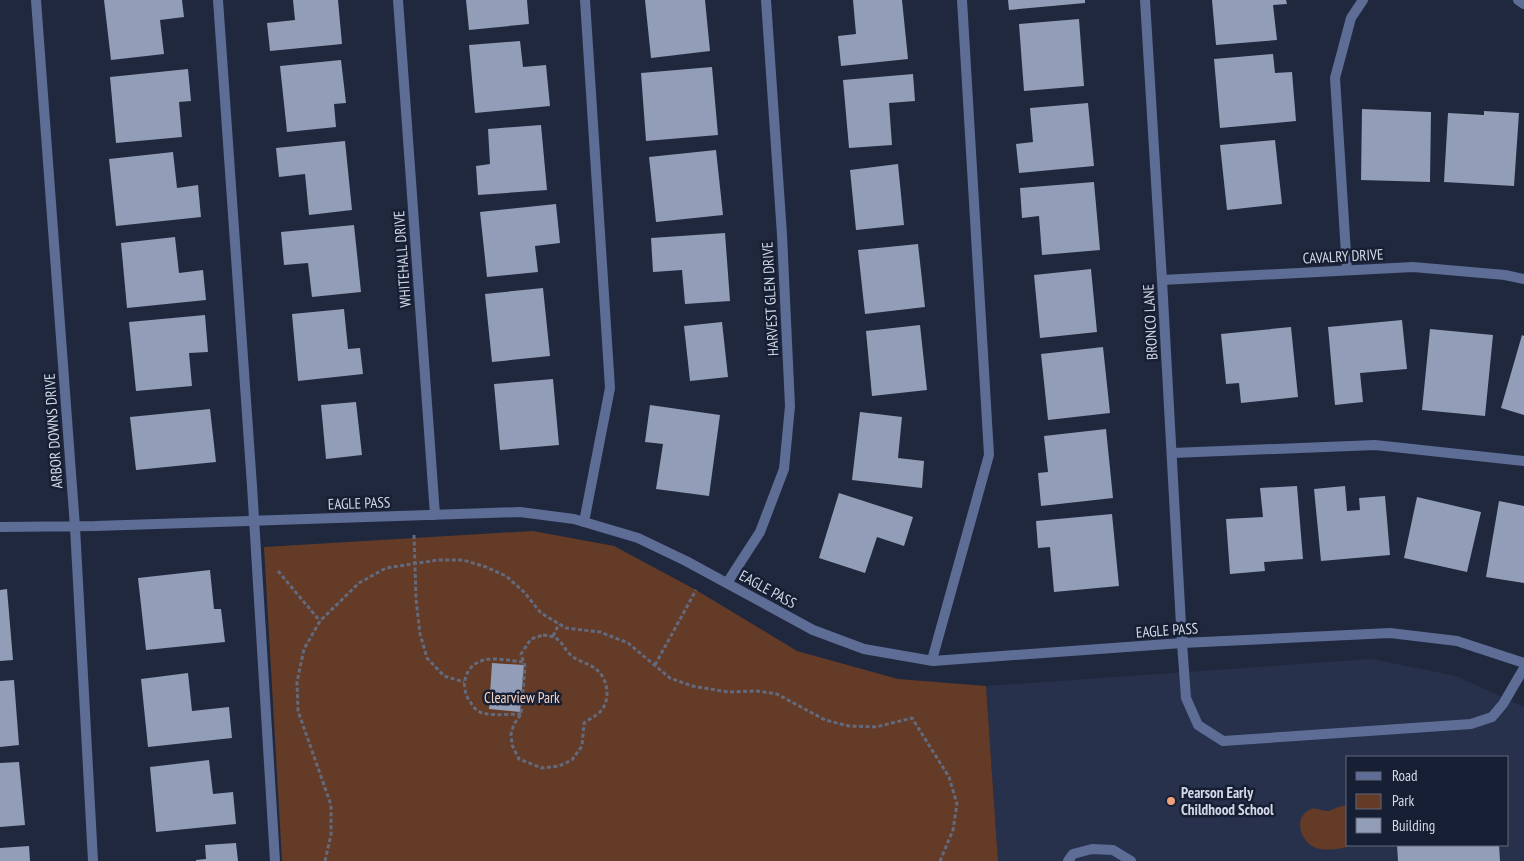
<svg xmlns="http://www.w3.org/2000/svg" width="1524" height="861" viewBox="0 0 1524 861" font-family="'PT Sans Narrow',sans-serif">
<rect width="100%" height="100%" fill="#20283e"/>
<path fill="#27314c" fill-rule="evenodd" d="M1371,659L1456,676L1524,707V861H998L986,686ZM1348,757H1508V845H1348Z"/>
<path fill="#633b27" d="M533,531L614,546L696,590L797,651L898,679L986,686L998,861H282L264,547Z
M1342,806H1348V845H1353C1343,849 1324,852 1314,847C1301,841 1293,819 1309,810C1317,806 1321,812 1328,811C1332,810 1338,807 1342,806Z"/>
<path fill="#929db8" d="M104,0H182L184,17L160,20L164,54L111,60Z
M293,0H338L342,44L270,51L267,23L295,20Z
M466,0H527L529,24L469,30Z
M645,0H705L710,51L651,58Z
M853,0H902L908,59L841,66L838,36L856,34Z
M1008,0H1085V3L1009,10Z
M1212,0H1286L1287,4L1273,5L1277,40L1216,45Z
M1079,19L1084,86L1024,91L1019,24Z
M520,41L523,67L546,65L550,106L475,113L469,45Z
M1273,54L1275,73L1292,72L1296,121L1220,128L1214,59Z
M341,60L346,103L334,104L336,127L287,132L280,66Z
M712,67L718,135L646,141L641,73Z
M188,69L191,101L179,102L182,137L116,143L110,77Z
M913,74L915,101L889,103L892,145L849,148L843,80Z
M1088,103L1094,166L1019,173L1016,144L1033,142L1030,108Z
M1362,109L1431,112L1430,182L1361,180Z
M1484,111L1519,113L1514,186L1444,182L1448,113L1484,115Z
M541,125L547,190L478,195L476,166L490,164L488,129Z
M1275,140L1282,204L1227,210L1220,145Z
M345,141L352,210L309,215L305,174L279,177L276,148Z
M716,150L723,215L656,222L649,157Z
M173,152L177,188L198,185L201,217L116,226L109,159Z
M898,164L904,225L856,230L850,170Z
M1094,182L1100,250L1042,255L1039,216L1022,218L1020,188Z
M556,204L560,243L535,246L538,272L487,277L480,212Z
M354,225L361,292L312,297L308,263L284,265L281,232Z
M725,233L730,301L685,304L682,270L653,272L651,238Z
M175,237L179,273L203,270L206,300L127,308L121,243Z
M918,244L925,307L865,314L858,250Z
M1091,269L1097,332L1040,338L1034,275Z
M543,288L550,356L492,362L485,294Z
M344,309L348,349L360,348L363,374L298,381L292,314Z
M205,315L208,352L189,353L192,386L136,391L129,322Z
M1402,320L1407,369L1360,373L1363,402L1335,405L1328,327Z
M722,322L728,377L690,381L684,326Z
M920,325L927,390L872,396L866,331Z
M1291,327L1298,397L1241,403L1239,383L1226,384L1221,334Z
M1430,329L1493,335L1485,416L1422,410Z
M1522,335L1524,336V415L1501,408Z
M1103,347L1110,413L1048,420L1041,354Z
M553,379L559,445L500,450L494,384Z
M356,402L362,455L326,459L321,405Z
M650,405L720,415L709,496L656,489L663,444L645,442Z
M210,409L216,462L136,470L130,417Z
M860,412L902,417L898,458L924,461L922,488L852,480Z
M1106,429L1113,498L1041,506L1038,473L1048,472L1044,436Z
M1297,486L1303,559L1264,562L1265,571L1230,574L1226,519L1263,517L1260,488Z
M1345,486L1347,511L1360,510L1359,498L1385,496L1390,555L1321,561L1314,489Z
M839,493L913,517L904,546L877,537L865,573L819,558Z
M1417,497L1481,512L1467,572L1404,558Z
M1499,501L1524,506V583L1486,577Z
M1112,514L1119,586L1054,592L1050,547L1038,548L1036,521Z
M210,570L214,609H221L225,642L146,650L138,578Z
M7,589L13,660L0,661V590Z
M492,663L524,665L520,712L489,709Z
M188,673L192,711L229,707L232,738L148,747L141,679Z
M14,680L19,745L0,747V681Z
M209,760L213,794L233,792L236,824L156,832L150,767Z
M19,762L25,825L0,827V763Z
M236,843L238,861H196V860L206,859L205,845Z
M1397,845H1499L1500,861H1398Z
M29,846L30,861H0V848Z"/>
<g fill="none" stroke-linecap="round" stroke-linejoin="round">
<path stroke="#636a7d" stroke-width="3" stroke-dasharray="4 2.5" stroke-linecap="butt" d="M414,535L416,599L420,634L427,658L444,676L464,682
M278,571L320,621
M543,635C565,637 560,647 573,657C579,661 587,663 593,667C608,676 612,699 600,712C596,716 589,719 584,723L582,746L572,760L559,766L542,768L519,759L512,745L511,734L514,724L521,714L525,666L521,654L531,639Z
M553,636L559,624
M655,665L696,590
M521,714C509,714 494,716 482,713C478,712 473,707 471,703C459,688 464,665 484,660C495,657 512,661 523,662
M325,861L331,835V805L298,711L297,682L304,649L320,621L359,583L386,568L438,560H463L486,567L506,576L524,592L541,613L566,628L600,632L628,643L670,678L692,686L728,692L757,691L777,694L825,720L849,726L876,727L912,718L949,777L957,804L953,830L940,861"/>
<path stroke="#5d6d96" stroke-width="10" d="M218,0L252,486L275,861
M1518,0L1524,4
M1347,270L1335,78L1351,18L1363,0
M1172,453L1375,445L1524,461
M584,522L610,388L585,0
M1182,643L1186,698L1198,725L1223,741L1471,724L1492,717L1503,704L1524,668
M932,660L989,455L962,0
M1068,861L1073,854L1092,849L1113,850L1131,861"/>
<path stroke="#5d6d96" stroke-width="10" d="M36,0L75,527L93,861
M398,0L435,515
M1145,0L1162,280L1182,643
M1162,280L1413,267L1505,275L1524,279
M0,527L95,526L520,512L574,519L638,538L686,561L813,630L864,649L933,661L1182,643L1390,633L1457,641L1524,663
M727,583L760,532L784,469L790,406L782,235L766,0"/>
</g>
<circle fill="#f1a17c" stroke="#171f34" stroke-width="2" cx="1171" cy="801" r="5"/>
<g text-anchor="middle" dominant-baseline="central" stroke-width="5" stroke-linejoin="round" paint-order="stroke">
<g font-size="15" fill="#d2d8e6" stroke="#171f34">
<text transform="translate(1343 256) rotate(-3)">CAVALRY DRIVE</text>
<text transform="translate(402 259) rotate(-94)">WHITEHALL DRIVE</text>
<text transform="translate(770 299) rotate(-93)">HARVEST GLEN DRIVE</text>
<text transform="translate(1150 322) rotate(-93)">BRONCO LANE</text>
<text transform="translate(53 431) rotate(-94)">ARBOR DOWNS DRIVE</text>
<text transform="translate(359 503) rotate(-2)">EAGLE PASS</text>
<text transform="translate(768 589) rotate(29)">EAGLE PASS</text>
<text transform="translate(1167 630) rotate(-4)">EAGLE PASS</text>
</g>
<g font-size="15" fill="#f7d1c0" stroke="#171f34">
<text x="522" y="697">Clearview Park</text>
</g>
<g font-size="15" font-weight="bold" fill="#d2d8e6" stroke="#171f34" text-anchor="start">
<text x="1181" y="792">Pearson Early<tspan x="1181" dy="17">Childhood School</tspan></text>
</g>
</g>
<rect x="1346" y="756" width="162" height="90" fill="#171f34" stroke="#62697b"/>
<rect x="1356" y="772" width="25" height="8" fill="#5d6d96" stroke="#62697b"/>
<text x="1392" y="781" font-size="15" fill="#d2d8e6">Road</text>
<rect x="1356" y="794" width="25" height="15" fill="#633b27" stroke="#62697b"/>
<text x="1392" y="806" font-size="15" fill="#d2d8e6">Park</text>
<rect x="1356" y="818" width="25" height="15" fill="#929db8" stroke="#62697b"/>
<text x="1392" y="831" font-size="15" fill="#d2d8e6">Building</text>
</svg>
